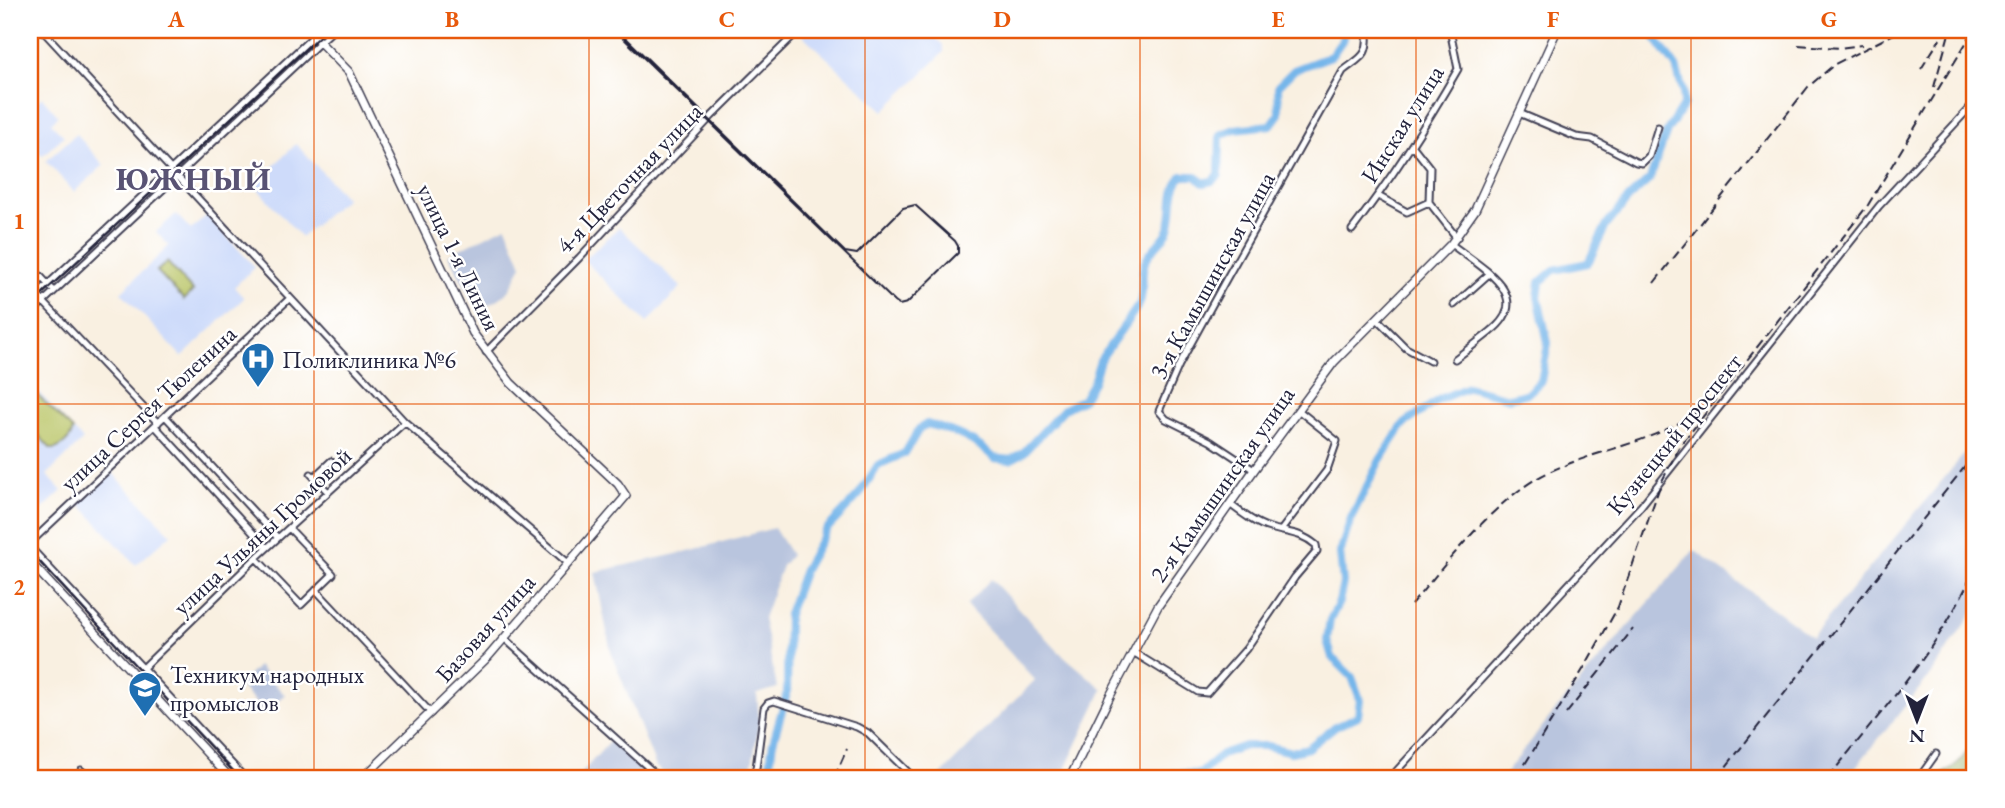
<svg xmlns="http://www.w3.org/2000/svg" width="2005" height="808" viewBox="0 0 2005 808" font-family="'EB Garamond',serif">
<rect width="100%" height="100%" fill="#fff"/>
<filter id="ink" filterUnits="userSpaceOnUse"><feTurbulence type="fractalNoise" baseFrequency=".0143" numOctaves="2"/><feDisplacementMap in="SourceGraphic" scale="14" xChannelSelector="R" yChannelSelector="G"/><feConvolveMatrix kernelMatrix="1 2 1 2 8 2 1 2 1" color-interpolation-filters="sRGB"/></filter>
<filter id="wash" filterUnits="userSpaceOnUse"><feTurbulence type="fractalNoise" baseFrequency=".00686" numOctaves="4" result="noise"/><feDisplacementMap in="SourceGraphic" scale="28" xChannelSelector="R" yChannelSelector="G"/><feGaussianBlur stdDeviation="1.57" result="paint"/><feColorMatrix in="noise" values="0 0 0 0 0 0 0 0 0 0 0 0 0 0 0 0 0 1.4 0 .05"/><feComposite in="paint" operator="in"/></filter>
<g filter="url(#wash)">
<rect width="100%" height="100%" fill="#f9f0e1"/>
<path fill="#cedbfa" d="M804,30H927L943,45L944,52L884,111L800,33Z
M42,97L58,116L51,123L64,136L42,156L30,144V108Z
M76,134L104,165L74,192L46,161Z
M296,144L346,198L301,237L254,185Z
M176,214L191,230L207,215L255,267L234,287L244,298L182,357L121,292L169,246L156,232Z
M619,227L681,287L647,323L584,260Z
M30,383L83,440L47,475L62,491L32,519L30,517Z
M111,471L171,534L136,565L78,502Z"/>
<path fill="#b9c5de" d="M506,226L522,265L509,291L496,301L478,309L448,255Z
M1975,441V610L1931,674L1847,778H1502L1549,718L1694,550L1812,637Z
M774,528L791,555L782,566L763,618L777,688L757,694L759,723L752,765L747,778H670L656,767L611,652L595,572L681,553Z
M991,579L1058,651L1103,689L1061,778H938L1035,680L966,605Z
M258,666L285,695L265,713L239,685Z
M611,740L655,778H577Z"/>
<path fill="#b9c566" stroke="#6e7450" stroke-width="2" d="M167,262L193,291L184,300L157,271Z
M30,388L73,430C71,439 60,450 51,449L30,426Z"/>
<path fill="#92aa5b" stroke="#5a664b" stroke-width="2" d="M1975,738V766L1966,778H1939C1945,771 1951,769 1958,763C1965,756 1970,747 1975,738Z"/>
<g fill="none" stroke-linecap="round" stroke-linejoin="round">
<path stroke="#76b6ea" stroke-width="8" d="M768,778L773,742L787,693L788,614L804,570L826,530L859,495L878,465L905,453L919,429L927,424C953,431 975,439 994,458L1010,460L1023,453L1064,409L1083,399L1093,382L1100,360L1140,303C1144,290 1141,277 1144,265C1148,250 1164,242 1169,229C1175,210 1169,192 1182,176H1196L1203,183L1212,181L1219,175L1220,135L1235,129L1271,125L1279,114L1278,86L1294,70L1331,56L1344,38L1343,30
M1155,778L1174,773L1200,774L1222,754L1245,746H1267L1291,752L1308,748L1333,728L1358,716L1360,699L1352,677L1332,657L1327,640L1330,620L1339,602L1343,583L1340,553L1351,518L1380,460L1404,424L1440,399L1468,387L1509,398L1528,393L1541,381L1548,343L1538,297L1540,282L1554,270L1588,263L1606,226L1629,198L1650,179L1667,131L1684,104L1683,90L1676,67L1649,30"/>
</g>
</g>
<g filter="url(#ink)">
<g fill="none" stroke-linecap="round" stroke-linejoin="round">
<defs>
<path id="minor" d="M42,30L405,422L568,563
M1519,113L1576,137L1592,139L1636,162L1642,163L1649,156L1658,127
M1412,145L1430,168L1429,202L1457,238
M1378,196L1407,212L1429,202
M1352,230C1391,179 1426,125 1458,69L1450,30
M1451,244C1480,267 1537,296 1490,332C1479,341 1467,350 1455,359
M30,265L54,291
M37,295L158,423
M30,301L320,30
M1454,305L1489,274
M30,314L333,30
M1377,319L1406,348L1430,361
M486,352L579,258L712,116L799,30
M165,416L278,538
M155,426L267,548
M1254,470L1210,441L1166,419L1159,411L1179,365L1224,283L1343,71C1362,56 1369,57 1367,30
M311,474L328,492
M314,477L331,461
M1282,529L1327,470L1337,441L1298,410
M30,543L290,298
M30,547L245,778
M256,558L301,605L333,574L289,528
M316,590L431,713
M505,639L660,778
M1133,652L1198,692L1207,693L1246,649L1295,577L1317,551L1316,545C1301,532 1287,533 1270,528C1256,524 1243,514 1231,505
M144,667L256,558L405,422
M81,770L90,778
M752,778L756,768L764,708L768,703L774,701L857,727L868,733L914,778
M1390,778L1641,506L1879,206L1975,102
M1919,778L1936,754
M1971,778L1975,772"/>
<path id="major" d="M308,30L349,72L473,333L511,383L618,484L626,496L488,657L363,778
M30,562L230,778
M1070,778L1110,696L1158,606L1254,470L1334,362L1451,244L1475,210L1557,30"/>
</defs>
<use href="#minor" stroke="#424154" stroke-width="9"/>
<use href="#major" stroke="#424154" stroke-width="10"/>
<use href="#minor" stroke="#fff" stroke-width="5"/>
<use href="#major" stroke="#fff" stroke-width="7"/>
<path stroke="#22223b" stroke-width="2" d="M615,30L895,302L899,305L907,303L958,253V246L955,241L915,205L903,208L857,254L845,252L618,30
M30,305L326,30
M30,551L239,778"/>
<path stroke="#22223b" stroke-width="2" stroke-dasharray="10 5" stroke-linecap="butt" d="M1798,45L1840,48L1862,45
M1921,69L1940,39
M1934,87L1950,30
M1654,283L1808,87L1835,64L1902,30
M1411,605C1448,562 1497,496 1549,472C1603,447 1659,443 1706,405
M1566,714L1633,629
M1517,777L1584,668L1618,607L1661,483L1680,446L1868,205L1974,30
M834,778L847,749
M1717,778L1975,454
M1828,778C1881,711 1942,647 1975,567"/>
</g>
</g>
<path fill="none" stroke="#e8590c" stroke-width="2" stroke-opacity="0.55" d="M314,30V778M589,30V778M865,30V778M1140,30V778M1416,30V778M1691,30V778M30,404H1975"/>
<defs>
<symbol id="hospital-pin" viewBox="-11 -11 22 30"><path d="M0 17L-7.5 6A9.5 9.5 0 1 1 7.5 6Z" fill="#1f6fb2" stroke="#fff"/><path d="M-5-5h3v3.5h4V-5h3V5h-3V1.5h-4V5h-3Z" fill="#fff"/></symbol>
<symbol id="university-pin" viewBox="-11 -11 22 30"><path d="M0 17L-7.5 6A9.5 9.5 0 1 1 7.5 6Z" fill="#1f6fb2" stroke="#fff"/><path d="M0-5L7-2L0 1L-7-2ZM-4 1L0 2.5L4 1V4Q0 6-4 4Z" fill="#fff"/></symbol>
</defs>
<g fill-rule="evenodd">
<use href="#hospital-pin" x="239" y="340" width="38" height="52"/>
<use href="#university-pin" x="126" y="669" width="38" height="52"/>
</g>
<g text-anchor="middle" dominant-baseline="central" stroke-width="5" stroke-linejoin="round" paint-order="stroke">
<g font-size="24" fill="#22223b" stroke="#fff">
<text transform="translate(1402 124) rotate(-58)">Инская улица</text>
<text transform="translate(629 178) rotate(-46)">4-я Цветочная улица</text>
<text transform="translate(459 257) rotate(64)">улица 1-я Линия</text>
<text transform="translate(1212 275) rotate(-61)">3-я Камышинская улица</text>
<text transform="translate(148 408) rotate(-43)">улица Сергея Тюленина</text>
<text transform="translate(1674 434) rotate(-51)">Кузнецкий проспект</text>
<text transform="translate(1222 484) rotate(-55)">2-я Камышинская улица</text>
<text transform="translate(262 531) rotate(-43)">улица Ульяны Громовой</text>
<text transform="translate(485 628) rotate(-48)">Базовая улица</text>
</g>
<g font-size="24" fill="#22223b" stroke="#fff" text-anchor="start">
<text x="282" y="359">Поликлиника №6</text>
<text x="170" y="674">Техникум народных<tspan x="170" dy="28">промыслов</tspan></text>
</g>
<g font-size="32" font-weight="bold" letter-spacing="2" fill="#595374" stroke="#fff">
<text x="194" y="179">ЮЖНЫЙ</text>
</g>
</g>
<rect width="2005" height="808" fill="none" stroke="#fff" stroke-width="77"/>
<g transform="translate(1917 720) rotate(180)" stroke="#ffffff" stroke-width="5" paint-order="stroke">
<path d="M0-5L12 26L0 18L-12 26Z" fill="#22223b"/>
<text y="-10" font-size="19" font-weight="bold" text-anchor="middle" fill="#22223b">N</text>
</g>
<rect x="38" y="38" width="1928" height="732" fill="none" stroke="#e8590c" stroke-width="2.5"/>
<g font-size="23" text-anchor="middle" font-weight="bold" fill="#e8590c">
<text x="176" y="27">A</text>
<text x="452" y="27">B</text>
<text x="727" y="27">C</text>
<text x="1002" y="27">D</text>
<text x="1278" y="27">E</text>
<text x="1553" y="27">F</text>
<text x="1829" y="27">G</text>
<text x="19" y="229">1</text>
<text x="19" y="595">2</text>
</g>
</svg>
